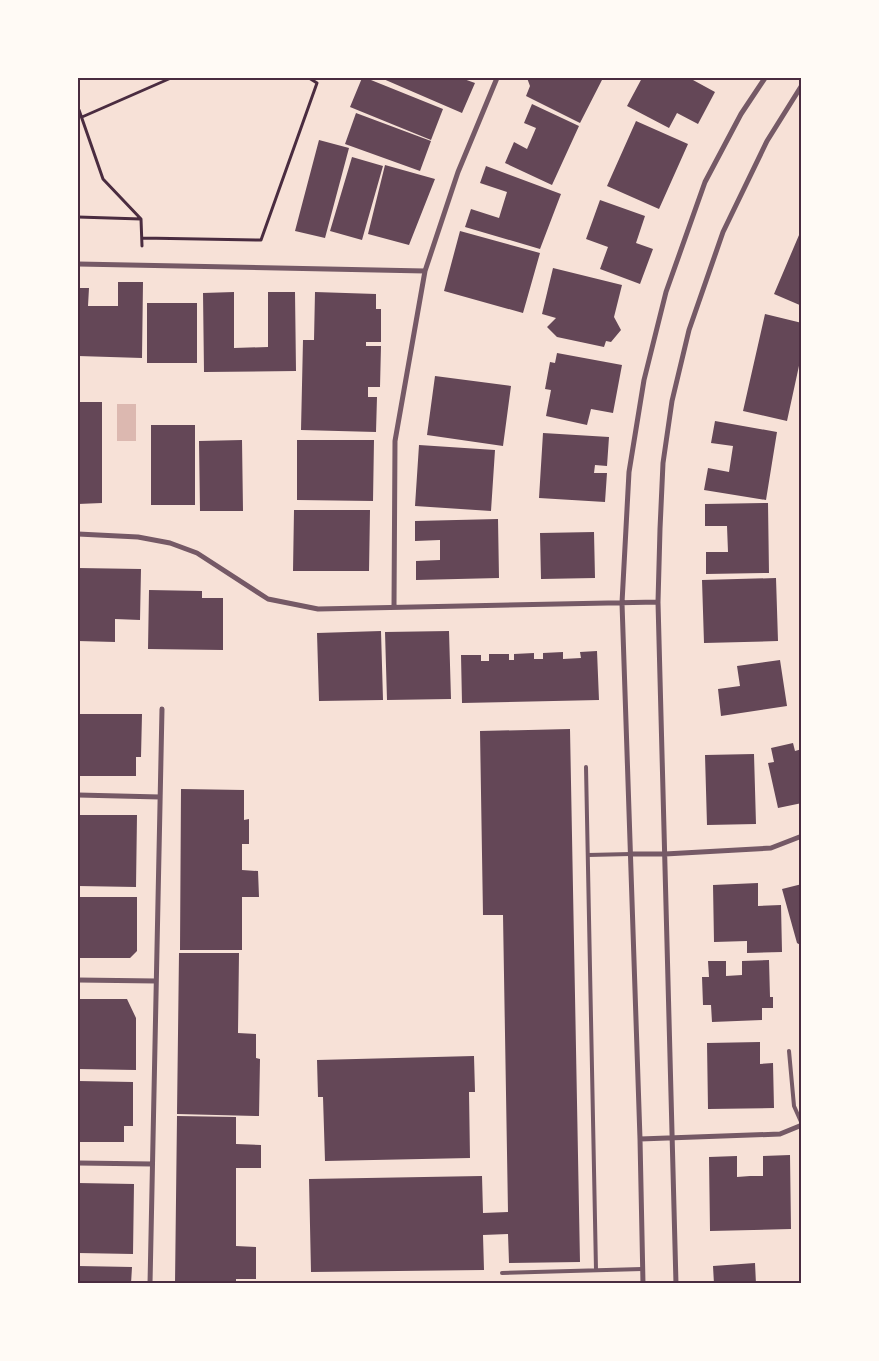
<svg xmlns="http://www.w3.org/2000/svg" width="879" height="1361" viewBox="0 0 879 1361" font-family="'Noto Sans',sans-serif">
<rect width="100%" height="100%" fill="#f7e1d7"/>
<path fill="#dcb8b0" d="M117,404H136V441H117Z"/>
<path fill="#644757" d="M362,78H366L443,109L431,140L350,107Z
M381,78H461L475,83L462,113Z
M527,78H603L580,123L526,96L530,86Z
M642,78H694L693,80L715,92L698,124L677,113L669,128L627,106Z
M532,104L579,126L552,185L505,163L514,142L527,149L536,128L524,123Z
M356,113L431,141L420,171L345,144Z
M636,121L688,144L659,209L607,186Z
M319,140L349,148L325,238L295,231Z
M352,157L383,166L362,240L330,231Z
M385,165L435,179L409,245L368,234Z
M486,166L561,194L540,249L465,227L471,209L499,218L507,192L480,183Z
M600,200L645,216L636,243L653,249L640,284L600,269L608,247L586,239Z
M802,228V306L774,294Z
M460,231L540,253L523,313L444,291Z
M553,268L622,285L614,317L621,330L611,342L606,341L604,347L557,337L547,327L556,318L542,314Z
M118,282H143L142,358L78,356V288H89L88,306H118Z
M234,292V348L268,347V292H295L296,371L204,372L203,293Z
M315,292L376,294V309H381V342H366V346H381L380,387H368V397H377L376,432L301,430L303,340H314Z
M147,303H197V363H147Z
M765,314L802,323V352L787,421L743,411Z
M557,353L622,365L613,413L591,409L587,425L546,416L551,390L545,389L550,362L555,363Z
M435,376L511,386L503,446L427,435Z
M78,402H102V503L78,504Z
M715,421L777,432L766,500L704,490L708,468L729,472L733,446L711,443Z
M151,425H195V505H151Z
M543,433L609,437L607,466L595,465L594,473H607L605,502L539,498Z
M242,440L243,511H200L199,441Z
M297,440H374L373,501L297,500Z
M419,445L495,450L491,511L415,506Z
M768,503L769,573L706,574V552H728L727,526H705V504Z
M294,510H370L369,571H293Z
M498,519L499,578L416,580V561L440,560V540L415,541V521Z
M594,532L595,578L541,579L540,533Z
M78,568L141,569L140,620L115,619V642L78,641Z
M776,578L778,641L704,643L702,580Z
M149,590L202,591V598H223V650L148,649Z
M381,631L383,700L319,701L317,633Z
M449,631L451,699L387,700L385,632Z
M597,651L599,700L462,703L461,655H481V661H489V654H509V660H514V654L534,653V659H543V653L563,652V659L581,658L580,652Z
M780,660L787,706L721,716L718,689L740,686L737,666Z
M78,714H142L141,757H136V776H78Z
M570,729L580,1262L509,1263L508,1234L483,1235L484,1270L311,1272L309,1179L482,1176L483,1213L508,1212L503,915H483L480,731Z
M793,743L795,751L802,749V803L778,808L768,763L774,762L771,748Z
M754,754L756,824L707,825L705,755Z
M181,789L244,790V820L249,819V844H242V870L258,871L259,897H242V950H180Z
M78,815H137L136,887L78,886Z
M758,883V906L781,905L782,952L747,953V941L714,942L713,885Z
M802,884V946L797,943L782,889Z
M78,897H137V951L130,958H78Z
M179,953H239L238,1033L256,1034V1058L260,1059L259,1116L177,1114Z
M769,960L770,997H773V1008H762V1020L712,1022L711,1005H703L702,977H709L708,961H726V976L742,975V961Z
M78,999H127L136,1018V1070L78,1069Z
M760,1042V1064L773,1063L774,1108L708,1109L707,1043Z
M474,1056L475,1092H469L470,1158L325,1161L323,1097H318L317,1060Z
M78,1081L133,1082V1126H124V1142H78Z
M177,1116L236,1117V1144L261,1145V1168H236V1246L256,1247V1279H236V1284H175Z
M790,1155L791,1229L710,1231L709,1157L737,1156V1177L750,1176H763V1156Z
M78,1183L134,1184L133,1254L78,1253Z
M755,1263L756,1284H714L713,1266Z
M78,1266L132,1267L131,1284H78Z"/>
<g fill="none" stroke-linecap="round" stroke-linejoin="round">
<path stroke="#4a2c40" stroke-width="3" d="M79,110L103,179L141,219L142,246
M82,117L171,78
M78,217L141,219
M142,238L261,240L317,83L309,78"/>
<path stroke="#755966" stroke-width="4" d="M586,767L596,1270
M588,855L631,854
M789,1051L794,1106L802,1124
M502,1273L642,1269"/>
<path stroke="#755966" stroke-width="5" d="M78,264L425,271
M78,534L138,537L170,543L197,553L268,599L318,609L658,602
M394,607L395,441L425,271L458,172L497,78
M78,795L160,797
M631,854H665L771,848L802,836
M78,980L156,981
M640,1139L780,1134L802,1125
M78,1163L152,1164
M150,1284L162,709
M643,1284L640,1139L622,603L629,472L644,380L666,292L705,182L741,114L765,78
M676,1284L658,602L660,529L663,463L672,401L689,330L723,232L767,141L802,85"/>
</g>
<rect width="879" height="1361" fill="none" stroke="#fffaf5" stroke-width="158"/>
<rect x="79" y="79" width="721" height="1203" fill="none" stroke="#4a2c40" stroke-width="2"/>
</svg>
